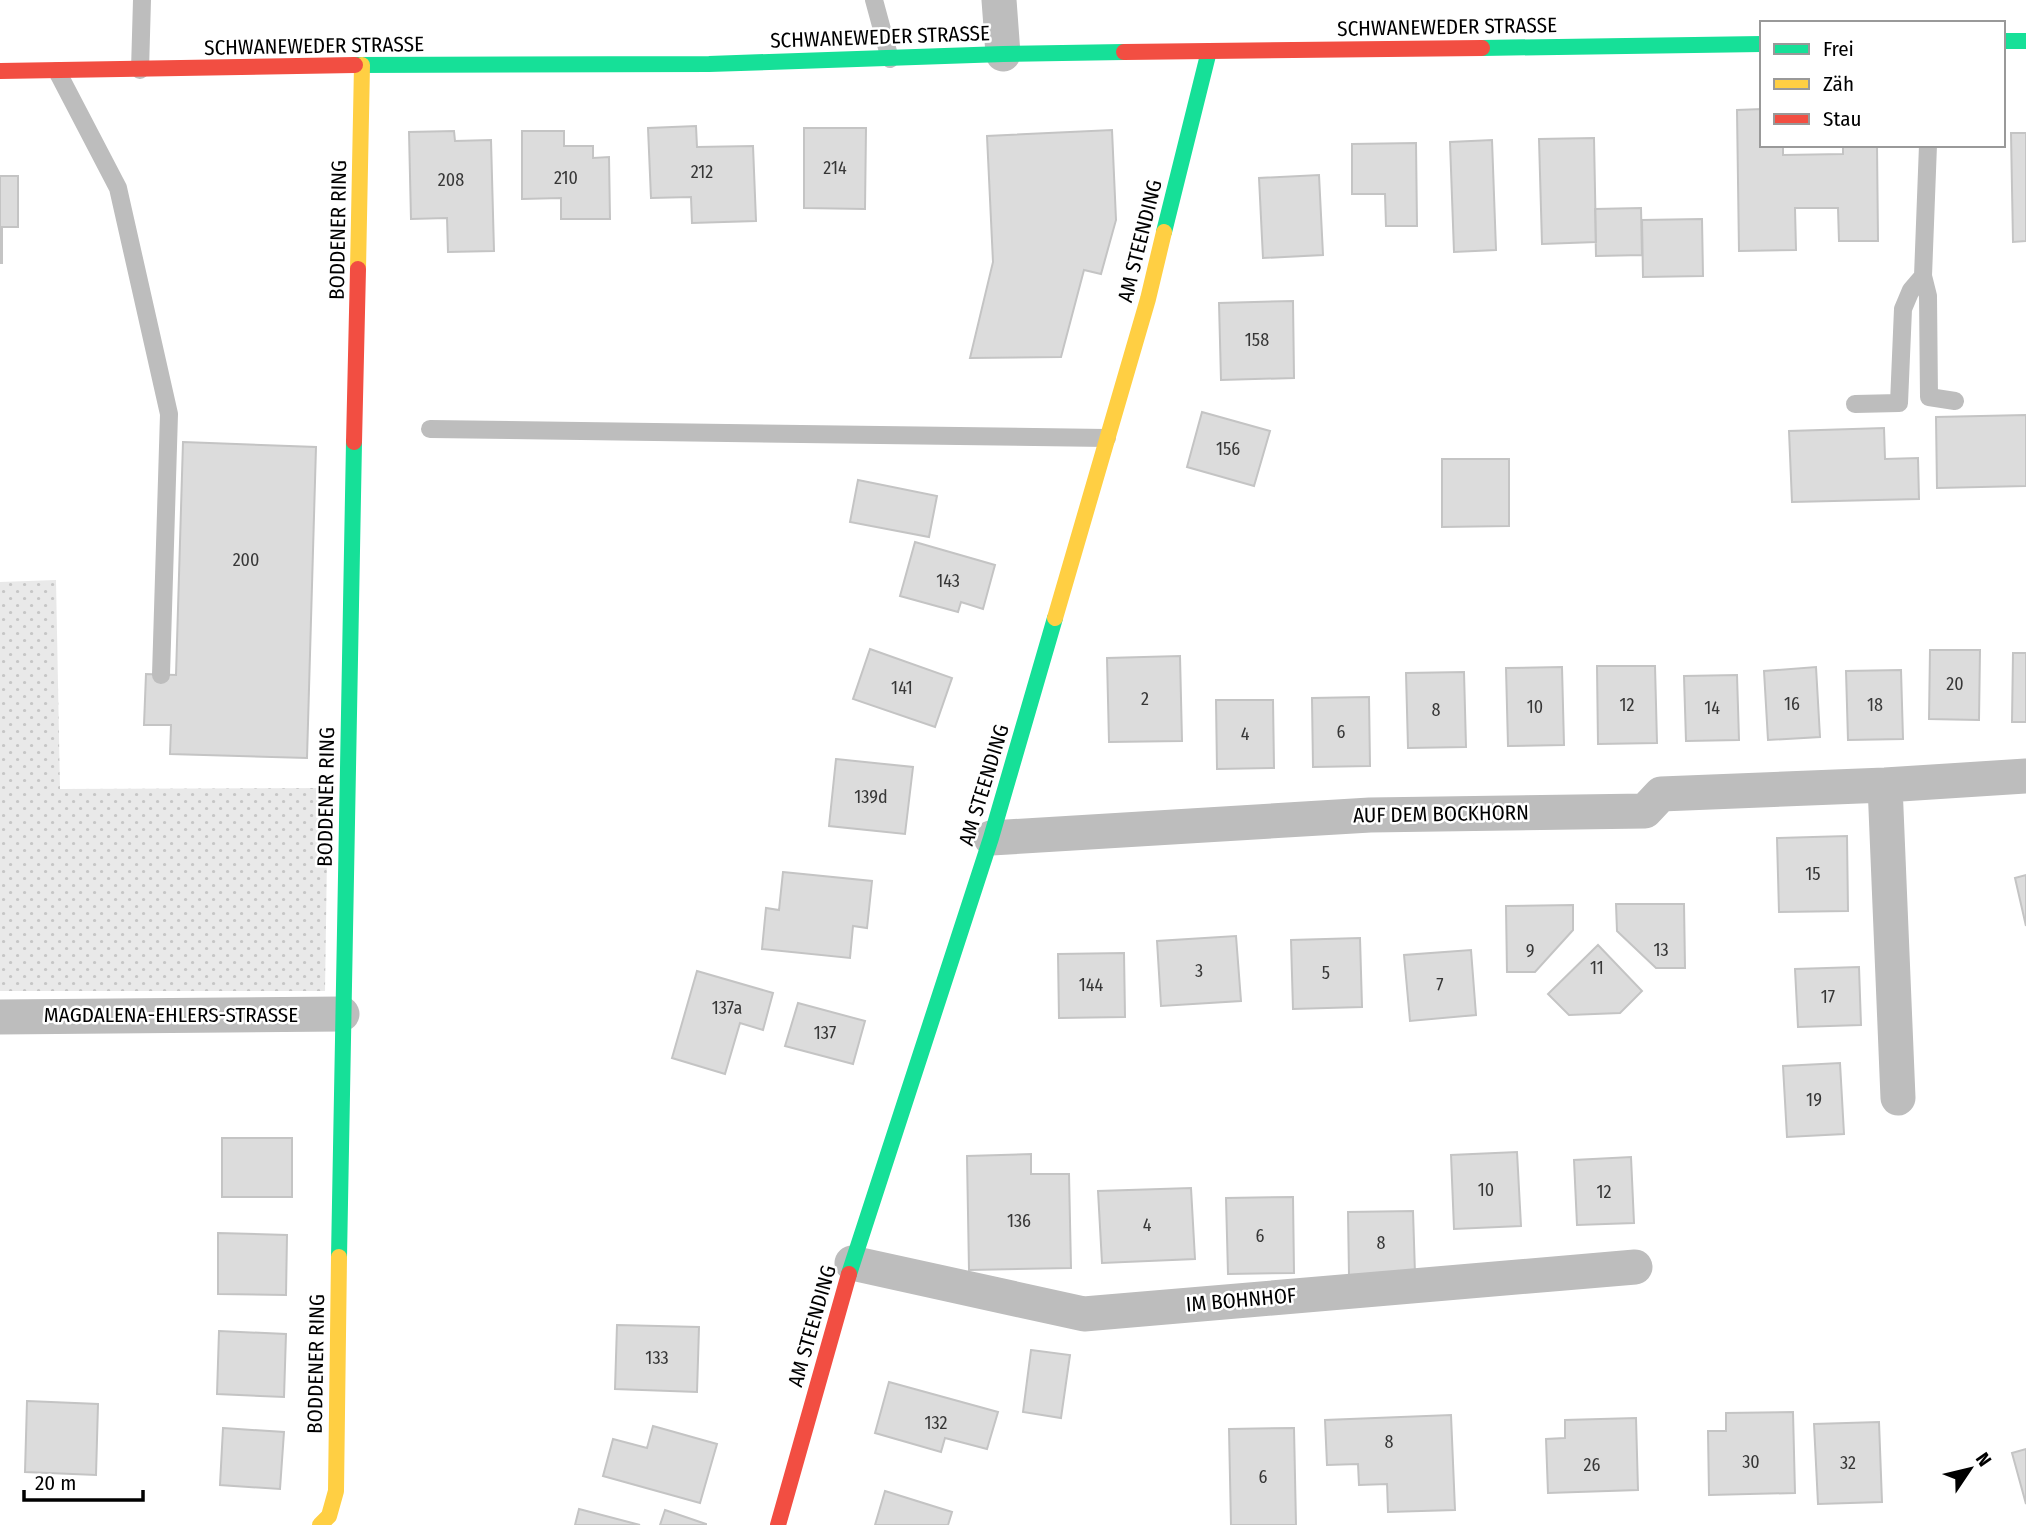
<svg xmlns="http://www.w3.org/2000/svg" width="2026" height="1525" viewBox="0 0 2026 1525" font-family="'Fira Sans Condensed',sans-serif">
<defs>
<pattern id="grass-dots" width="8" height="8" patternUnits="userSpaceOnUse" patternTransform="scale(1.75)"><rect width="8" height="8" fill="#e9e9e9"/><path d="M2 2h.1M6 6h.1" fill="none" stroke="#c6c6c6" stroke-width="1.8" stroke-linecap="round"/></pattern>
</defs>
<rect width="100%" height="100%" fill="#fff"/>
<path fill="url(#grass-dots)" d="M56 580 60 789 328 788 325 991H0V582Z"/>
<path fill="#dcdcdc" stroke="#c4c4c4" stroke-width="2" d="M1762 109V145H1783V155L1843 154V145H1877L1878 241H1839L1838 208H1795L1796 250 1739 251 1737 110Z
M696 126 697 147 753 146 756 221 692 223 691 197 651 198 648 128Z
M804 128H866L865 209 804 208Z
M1112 130 1116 220 1101 274 1084 270 1061 357 970 358 993 262 987 136Z
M454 131 455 141 491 140 494 251 448 252 447 218 411 219 409 132Z
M522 131H564V146H593V158L609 157 610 219H561V198L522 199Z
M2011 133H2026V241L2013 242Z
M1594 138 1596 242 1542 244 1539 139Z
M1492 140 1496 250 1454 252 1450 142Z
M1416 143 1417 226H1386L1385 194H1352V144Z
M1319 175 1323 255 1263 258 1259 178Z
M0 176H18V227H2V263H0Z
M1641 208 1642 255 1596 256 1595 209Z
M1702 219 1703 276 1643 277 1642 220Z
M1293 301 1294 378 1221 380 1219 303Z
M1202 412 1270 431 1254 486 1187 467Z
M2026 415V486L1937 488 1936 417Z
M1884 428 1885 459 1918 458 1919 499 1792 502 1789 431Z
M183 442 316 447 307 758 170 754 171 725H144L146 674 176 675Z
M1442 459H1509V526L1442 527Z
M858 480 937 496 929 537 850 522Z
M915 542 995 565 983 609 961 602 958 612 900 596Z
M870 649 952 678 935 727 853 699Z
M1930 650H1980L1979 720 1929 719Z
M2013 653H2026V722H2012Z
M1180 656 1182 741 1109 742 1107 658Z
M1597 666H1655L1657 743 1598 744Z
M1562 667 1564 745 1508 746 1506 668Z
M1816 667 1820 737 1768 740 1764 671Z
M1901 670 1903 739 1848 740 1846 671Z
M1464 672 1466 747 1408 748 1406 673Z
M1737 675 1739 740 1686 741 1684 676Z
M1369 697 1370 766 1313 767 1312 698Z
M1216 700H1273L1274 768 1217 769Z
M836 759 913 767 905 834 829 826Z
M1847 836 1848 911 1779 912 1777 838Z
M783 872 872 881 867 928 853 926 850 958 762 949 766 908 779 910Z
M2026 875V926L2015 878Z
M1616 904H1684L1685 968H1656L1617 931Z
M1573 905V930L1535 972H1507L1506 906Z
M1236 936 1241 1001 1161 1006 1157 941Z
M1360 938 1362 1007 1293 1009 1291 940Z
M1598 945 1642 991 1620 1013 1569 1015 1548 994Z
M1471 950 1476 1015 1410 1021 1404 955Z
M1124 953 1125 1017 1059 1018 1058 954Z
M1859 967 1861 1025 1798 1027 1795 969Z
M697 971 773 993 763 1030 740 1023 725 1074 672 1058Z
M798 1003 865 1021 853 1064 785 1046Z
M1840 1063 1844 1134 1787 1137 1783 1066Z
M222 1138H292V1197H222Z
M1517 1152 1521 1226 1454 1229 1451 1155Z
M1031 1154V1174H1069L1071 1268 969 1270 967 1156Z
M1631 1157 1634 1223 1577 1225 1574 1160Z
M1191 1188 1195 1259 1102 1263 1098 1191Z
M1293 1197 1294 1273 1228 1274 1226 1198Z
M1413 1211 1415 1274 1349 1275 1348 1212Z
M218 1233 287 1235 286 1295 218 1294Z
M617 1325 699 1327 697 1392 615 1389Z
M219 1331 286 1334 284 1397 217 1394Z
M1031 1350 1070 1355 1061 1418 1023 1412Z
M889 1382 998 1412 987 1449 945 1438 941 1452 875 1433Z
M27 1401 98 1404 96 1475 25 1472Z
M1793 1412 1795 1493 1709 1495 1708 1431H1726V1413Z
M1451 1415 1455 1510 1388 1512 1387 1484 1359 1485 1358 1464 1327 1465 1325 1420Z
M1636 1418 1638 1490 1548 1493 1546 1439 1565 1438V1420Z
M1879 1422 1882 1502 1818 1504 1814 1424Z
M653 1426 717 1444 700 1503 603 1476 613 1439 647 1448Z
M223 1428 284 1432 280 1489 220 1485Z
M1294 1428 1296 1525H1231L1229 1429Z
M2026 1449V1504L2012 1453Z
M885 1491 952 1512 948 1525H875Z
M579 1509 640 1525H575Z
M665 1510 706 1524V1525H660Z"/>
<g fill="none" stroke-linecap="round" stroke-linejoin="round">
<path stroke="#bdbdbd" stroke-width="18" d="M874 0 890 59
M140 70 142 0
M57 71 118 188 169 414 161 675
M1928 145 1923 276 1928 296 1929 397 1955 401
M1855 404 1899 403 1903 309 1911 290 1923 276
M430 429 1107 438"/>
<path stroke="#bdbdbd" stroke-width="35" d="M999 0 1003 54
M1885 785 1898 1098
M991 838 1370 815 1645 811 1661 794 1885 785 2026 776
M0 1017 342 1014
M852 1263 1084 1314 1635 1267"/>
<path stroke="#16e098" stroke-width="16" d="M2003 41H2026
M1482 48 1762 44
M355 65 709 64 1003 54 1124 52
M1164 232 1209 51
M339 1257 354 442
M849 1274 991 838 1055 618"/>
<path stroke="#ffcf43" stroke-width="16" d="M358 269 362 65
M1055 618 1148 299 1164 232
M320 1525 329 1516 336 1491 339 1257"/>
<path stroke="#f24e42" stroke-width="16" d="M1124 52 1482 48
M0 71 355 65
M354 442 358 269
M778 1525 849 1274"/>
</g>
<g text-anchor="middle" stroke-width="5" stroke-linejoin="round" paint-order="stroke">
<g font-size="18" fill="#373737">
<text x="835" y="174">214</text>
<text x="702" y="178">212</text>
<text x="566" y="184">210</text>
<text x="451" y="186">208</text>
<text x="1257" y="346">158</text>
<text x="1228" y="455">156</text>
<text x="246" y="566">200</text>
<text x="948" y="587">143</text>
<text x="1955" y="690">20</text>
<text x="902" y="694">141</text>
<text x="1145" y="705">2</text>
<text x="1792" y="710">16</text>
<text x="1627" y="711">12</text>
<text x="1875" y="711">18</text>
<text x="1535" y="713">10</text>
<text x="1712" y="714">14</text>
<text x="1436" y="716">8</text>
<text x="1341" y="738">6</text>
<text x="1245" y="740">4</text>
<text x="871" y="803">139d</text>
<text x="1813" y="880">15</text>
<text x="1661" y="956">13</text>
<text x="1530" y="957">9</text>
<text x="1597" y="974">11</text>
<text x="1199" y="977">3</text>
<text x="1326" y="979">5</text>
<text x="1091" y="991">144</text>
<text x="1440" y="991">7</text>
<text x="1828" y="1003">17</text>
<text x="727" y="1014">137a</text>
<text x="825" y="1039">137</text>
<text x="1814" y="1106">19</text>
<text x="1486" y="1196">10</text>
<text x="1604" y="1198">12</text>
<text x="1019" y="1227">136</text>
<text x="1147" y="1231">4</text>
<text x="1260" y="1242">6</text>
<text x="1381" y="1249">8</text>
<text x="657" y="1364">133</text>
<text x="936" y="1429">132</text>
<text x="1389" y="1448">8</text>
<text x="1751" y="1468">30</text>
<text x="1848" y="1469">32</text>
<text x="1592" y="1471">26</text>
<text x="1263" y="1483">6</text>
</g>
<g font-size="21" fill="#000" stroke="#fff">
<text transform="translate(1447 27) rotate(-1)" y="7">SCHWANEWEDER STRASSE</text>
<text transform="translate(880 37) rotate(-2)" y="7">SCHWANEWEDER STRASSE</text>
<text transform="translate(314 46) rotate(-1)" y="7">SCHWANEWEDER STRASSE</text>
<text transform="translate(338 230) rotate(-89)" y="7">BODDENER RING</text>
<text transform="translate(1140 241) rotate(-76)" y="7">AM STEENDING</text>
<text transform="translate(984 785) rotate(-73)" y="7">AM STEENDING</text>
<text transform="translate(326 797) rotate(-89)" y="7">BODDENER RING</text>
<text transform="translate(1441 814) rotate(-1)" y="7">AUF DEM BOCKHORN</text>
<text x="171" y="1022">MAGDALENA-EHLERS-STRASSE</text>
<text transform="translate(1241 1300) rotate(-5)" y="7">IM BOHNHOF</text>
<text transform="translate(812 1326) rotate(-74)" y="7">AM STEENDING</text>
<text transform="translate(316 1364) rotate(-89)" y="7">BODDENER RING</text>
</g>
</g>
<rect x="1760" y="21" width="245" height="126" fill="#ffffff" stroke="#999999" stroke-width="2"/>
<rect x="1774" y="44" width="35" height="10" fill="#16e098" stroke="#999999" stroke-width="2"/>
<text x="1823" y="56" font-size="21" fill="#000000">Frei</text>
<rect x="1774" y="79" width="35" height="10" fill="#ffcf43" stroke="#999999" stroke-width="2"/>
<text x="1823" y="91" font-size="21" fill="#000000">Zäh</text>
<rect x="1774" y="114" width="35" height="10" fill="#f24e42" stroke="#999999" stroke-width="2"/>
<text x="1823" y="126" font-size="21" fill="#000000">Stau</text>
<g transform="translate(1970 1469) rotate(55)" stroke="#ffffff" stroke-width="5" paint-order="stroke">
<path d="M0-5L12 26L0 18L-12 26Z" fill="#000000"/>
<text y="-10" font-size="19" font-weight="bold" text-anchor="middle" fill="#000000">N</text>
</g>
<path d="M24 1490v10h119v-10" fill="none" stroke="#000000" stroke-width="3.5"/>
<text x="35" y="1490" font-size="21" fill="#000000" stroke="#ffffff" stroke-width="5" paint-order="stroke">20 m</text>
</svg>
